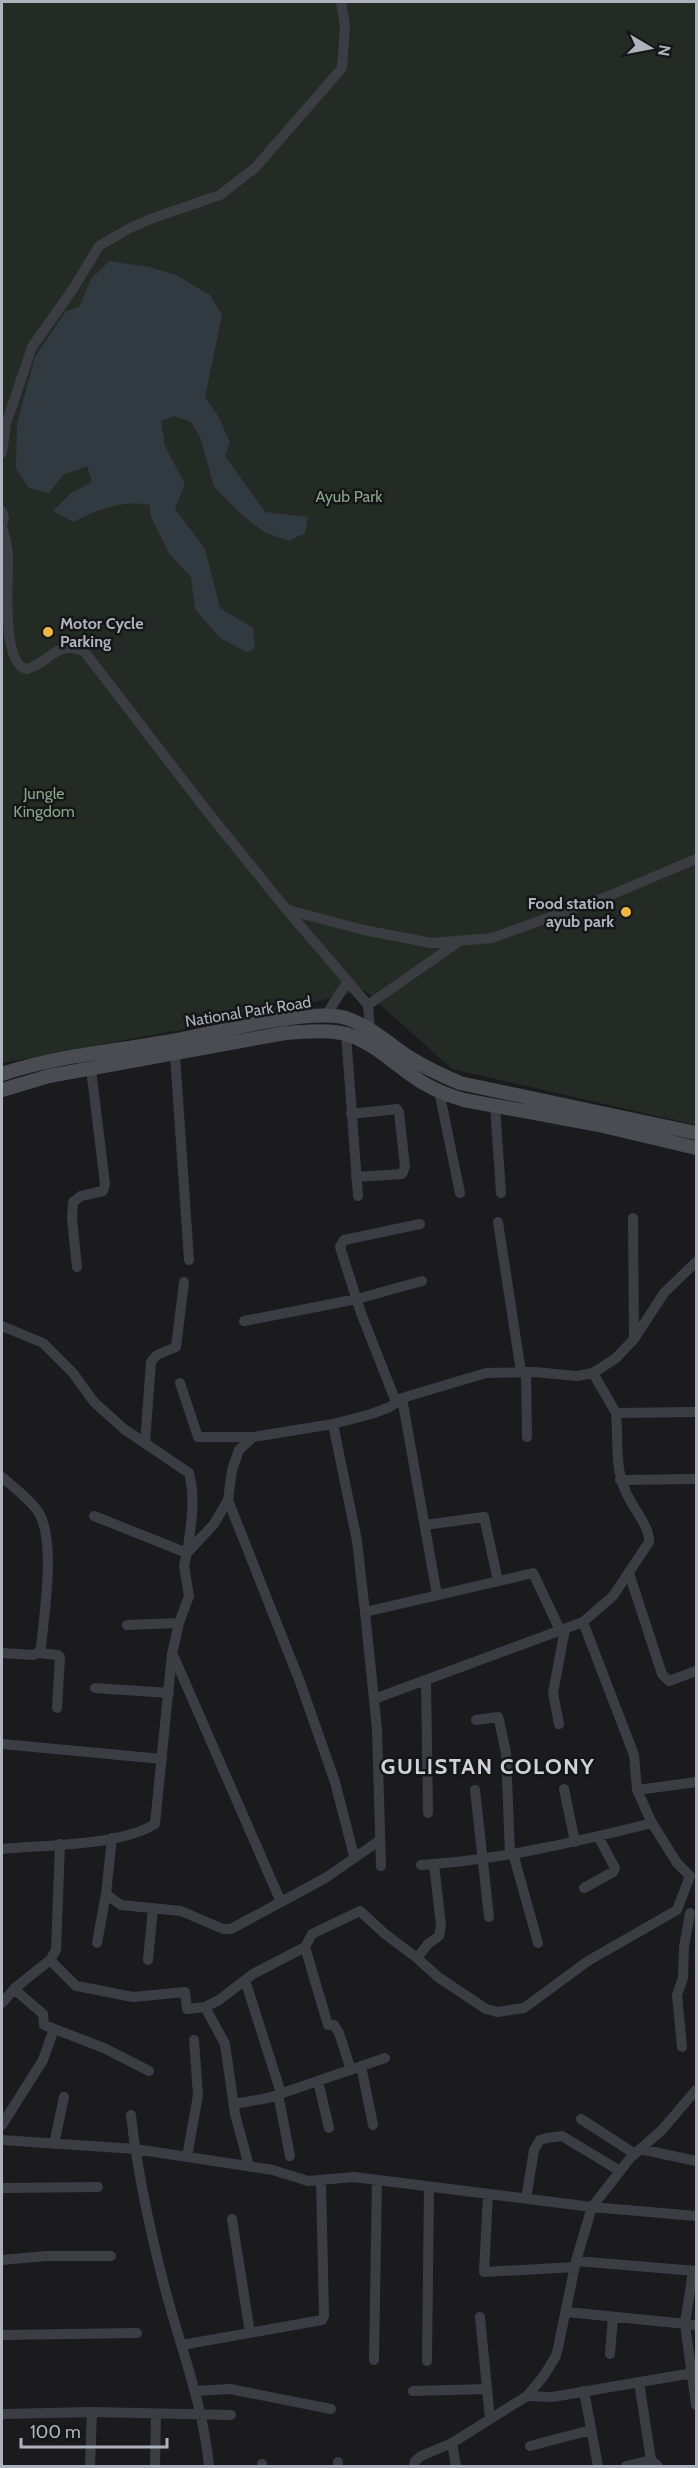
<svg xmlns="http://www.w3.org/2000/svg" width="698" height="2468" viewBox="0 0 698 2468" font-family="Cabin,sans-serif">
<rect width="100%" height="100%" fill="#1b1b1d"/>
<path fill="#232b24" d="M2 2H696V1125L452 1069 364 990 260 1015 2 1063Z"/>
<path fill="#313a41" d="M109 261 149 267 176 275 210 295 222 315 205 397 218 416 230 442 225 456 265 512 308 517 305 533 289 541 264 532 242 515 214 487 201 439 191 422 174 416 161 421 165 446 185 484 175 509 205 549 220 608 253 628 255 648 247 652 220 638 195 609 191 577 170 555 150 515V505C120 500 100 509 73 522L53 511 71 493 92 482 87 466 63 475 49 493 29 488 16 469 17 424 35 357 66 311 79 307 91 279Z"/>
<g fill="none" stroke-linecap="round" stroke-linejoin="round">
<path stroke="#3c3d42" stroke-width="10" d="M2 453 6 424 32 347 73 289 99 246 130 228 153 218 220 195 255 168 342 68 345 26 341 2
M2 511 4 518 2 524
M2 526C5 535 7 544 8 553 9 576 0 665 27 669 52 662 54 640 84 651L206 810 287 910 368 1005 370 1029 367 1035
M288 910 364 930 431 943 492 938 606 897 696 859
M368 1005 457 943
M326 1015 348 981
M346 1034 358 1196
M175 1055 189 1260
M439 1091 460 1193
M495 1106 501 1193
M351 1114 397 1109 399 1112 405 1167 402 1174 356 1177
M633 1218 634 1337
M498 1222 521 1372
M77 1267 72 1219 73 1202 81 1196 103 1191 105 1184 91 1069
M244 1321 357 1299 422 1281
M2 1326 43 1343 73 1373 94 1402 124 1429 189 1473C196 1500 191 1526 187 1553L94 1516
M526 1372 527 1437
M593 1373 616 1413 696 1412
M180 1383 198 1437H253
M402 1398 437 1595
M396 1402 361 1313 340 1247 344 1240 420 1224
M333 1424 357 1541 365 1612 377 1729 381 1866
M145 1443 151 1362 157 1355 176 1347 184 1282
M2 1477C12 1486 32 1501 39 1513 56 1543 44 1613 41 1648L38 1653 33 1655 2 1653
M620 1480 696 1479
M228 1500 300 1682 335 1782 354 1856
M425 1525 484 1517 498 1581
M629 1573 662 1674 669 1681 696 1671
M365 1612 533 1573 560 1630
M127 1625 179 1623
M38 1653 58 1655 60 1657 57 1708
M426 1680 428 1813
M95 1688 169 1693
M374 1699 583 1622
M476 1720 498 1717 499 1720 506 1753 510 1854
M559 1724 553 1693 565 1629
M2 1744 162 1759
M564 1789 575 1842
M475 1790 489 1917
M637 1790 696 1782
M112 1838 106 1894 121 1905 181 1911 223 1929H231L281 1902 174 1657
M2 1849C45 1845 119 1846 155 1824L172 1654 179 1623 189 1596 184 1566 187 1553 214 1524 228 1500 232 1470 239 1450 253 1437 333 1424 371 1414 390 1407 402 1398 486 1373 534 1372 577 1376 593 1373 616 1358 634 1339 664 1293 696 1262
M513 1853 538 1943
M421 1865C499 1860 576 1842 652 1823
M584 1888 613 1872 615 1868 598 1836
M281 1902 327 1877 380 1840
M97 1943 106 1894
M305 1947 328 2025H334L339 2033 351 2070
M417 1958 428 1944 439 1936 441 1925 434 1864
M50 1960 76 1986 82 1987 133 1997 185 1992 187 2009 205 2007 219 2000 253 1974 305 1947 312 1934 360 1911 385 1934 417 1958 438 1977 486 2009 497 2012 524 2008 588 1961 677 1910 690 1876 677 1863 652 1823 637 1790 634 1755 583 1622 613 1596 649 1542C650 1528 636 1512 630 1500 613 1470 619 1445 616 1413
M148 1960 153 1908
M245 1980 281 2093
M14 1989 43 2014 44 2025 104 2048 149 2071
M2 2003 15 1988 50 1960 56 1950 60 1844
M205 2007 225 2044 235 2114 249 2166
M682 2047 677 1995 683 1978 684 1947 690 1913
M361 2066 373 2125
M318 2081 329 2128
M278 2094 290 2156
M234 2104 268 2098 385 2058
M131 2115C137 2172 150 2230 164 2285 180 2346 203 2404 209 2466
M581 2119 635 2154
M2 2125 43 2060 54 2029
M2 2140 135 2149 273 2170 308 2181 354 2177 592 2207 696 2216
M54 2144 64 2097
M640 2149 696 2161
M187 2157 198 2095 194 2040
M2 2188 98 2187
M488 2194 484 2272 575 2267
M526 2199 534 2150 540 2140 547 2138 562 2136 620 2171
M232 2219 250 2333
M2 2260 46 2256H111
M576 2261 696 2271
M693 2271 685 2324 696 2405
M567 2312 696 2325
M480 2317 490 2419
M2 2335 137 2333
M182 2345 322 2320 324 2316 321 2180
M610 2354 613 2317
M374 2360 377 2180
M427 2361 429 2187
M639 2382 651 2460 658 2466
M195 2391 230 2389 331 2409
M413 2391 487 2389
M584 2391 598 2466
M527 2396 552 2397 693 2373
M2 2414 92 2412 231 2415
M452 2443 456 2466
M530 2446 591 2430
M262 2464V2466
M90 2466 92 2412
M155 2466 156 2414
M338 2466V2462
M414 2466 415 2461 421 2456 452 2443 527 2396 543 2377 556 2356 559 2343 576 2261 592 2207 631 2157 662 2130 696 2090
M626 2466 651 2460"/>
<path stroke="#4a4c52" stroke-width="14" d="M2 1074C59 1055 112 1052 171 1041 211 1034 310 1007 346 1018 369 1026 387 1042 407 1056 424 1067 441 1075 460 1083L696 1133
M2 1090 49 1076 285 1033C304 1032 327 1029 346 1034 376 1043 399 1069 425 1084 437 1091 450 1096 464 1100L599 1125 696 1148"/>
</g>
<g fill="#edb742" stroke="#161618" stroke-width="2">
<circle cx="48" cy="632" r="6"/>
<circle cx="626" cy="912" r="6"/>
</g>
<g text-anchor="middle" stroke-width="5" stroke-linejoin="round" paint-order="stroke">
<g font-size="16" fill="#86a688" stroke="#161618">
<text x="349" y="502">Ayub Park</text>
<text x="44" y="799">Jungle<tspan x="44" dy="18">Kingdom</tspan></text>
</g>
<g font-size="16" font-weight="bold" fill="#aeb2bc" stroke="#161618" text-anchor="start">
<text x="60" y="629">Motor Cycle<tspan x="60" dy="18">Parking</tspan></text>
<text x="614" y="909" text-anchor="end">Food station<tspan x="614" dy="18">ayub park</tspan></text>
</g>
<g font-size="16" fill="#aeb2bc" stroke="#161618">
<text transform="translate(248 1011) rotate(-9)" y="6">National Park Road</text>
</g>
<g font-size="22" font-weight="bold" letter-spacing="1.5" fill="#cfd1d8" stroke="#161618">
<text x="488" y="1774">GULISTAN COLONY</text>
</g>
</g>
<rect width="698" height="2468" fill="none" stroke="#aeb2bc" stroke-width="6"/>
<g transform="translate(650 48) rotate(100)" stroke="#161618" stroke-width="4.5" paint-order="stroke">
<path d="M0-4.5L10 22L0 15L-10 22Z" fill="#aeb2bc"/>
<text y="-9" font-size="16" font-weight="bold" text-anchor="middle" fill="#aeb2bc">N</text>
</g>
<path d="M21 2438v9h146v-9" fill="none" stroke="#aeb2bc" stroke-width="3"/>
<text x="30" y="2438" font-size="18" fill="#aeb2bc" stroke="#161618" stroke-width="4.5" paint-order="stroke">100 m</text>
</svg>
